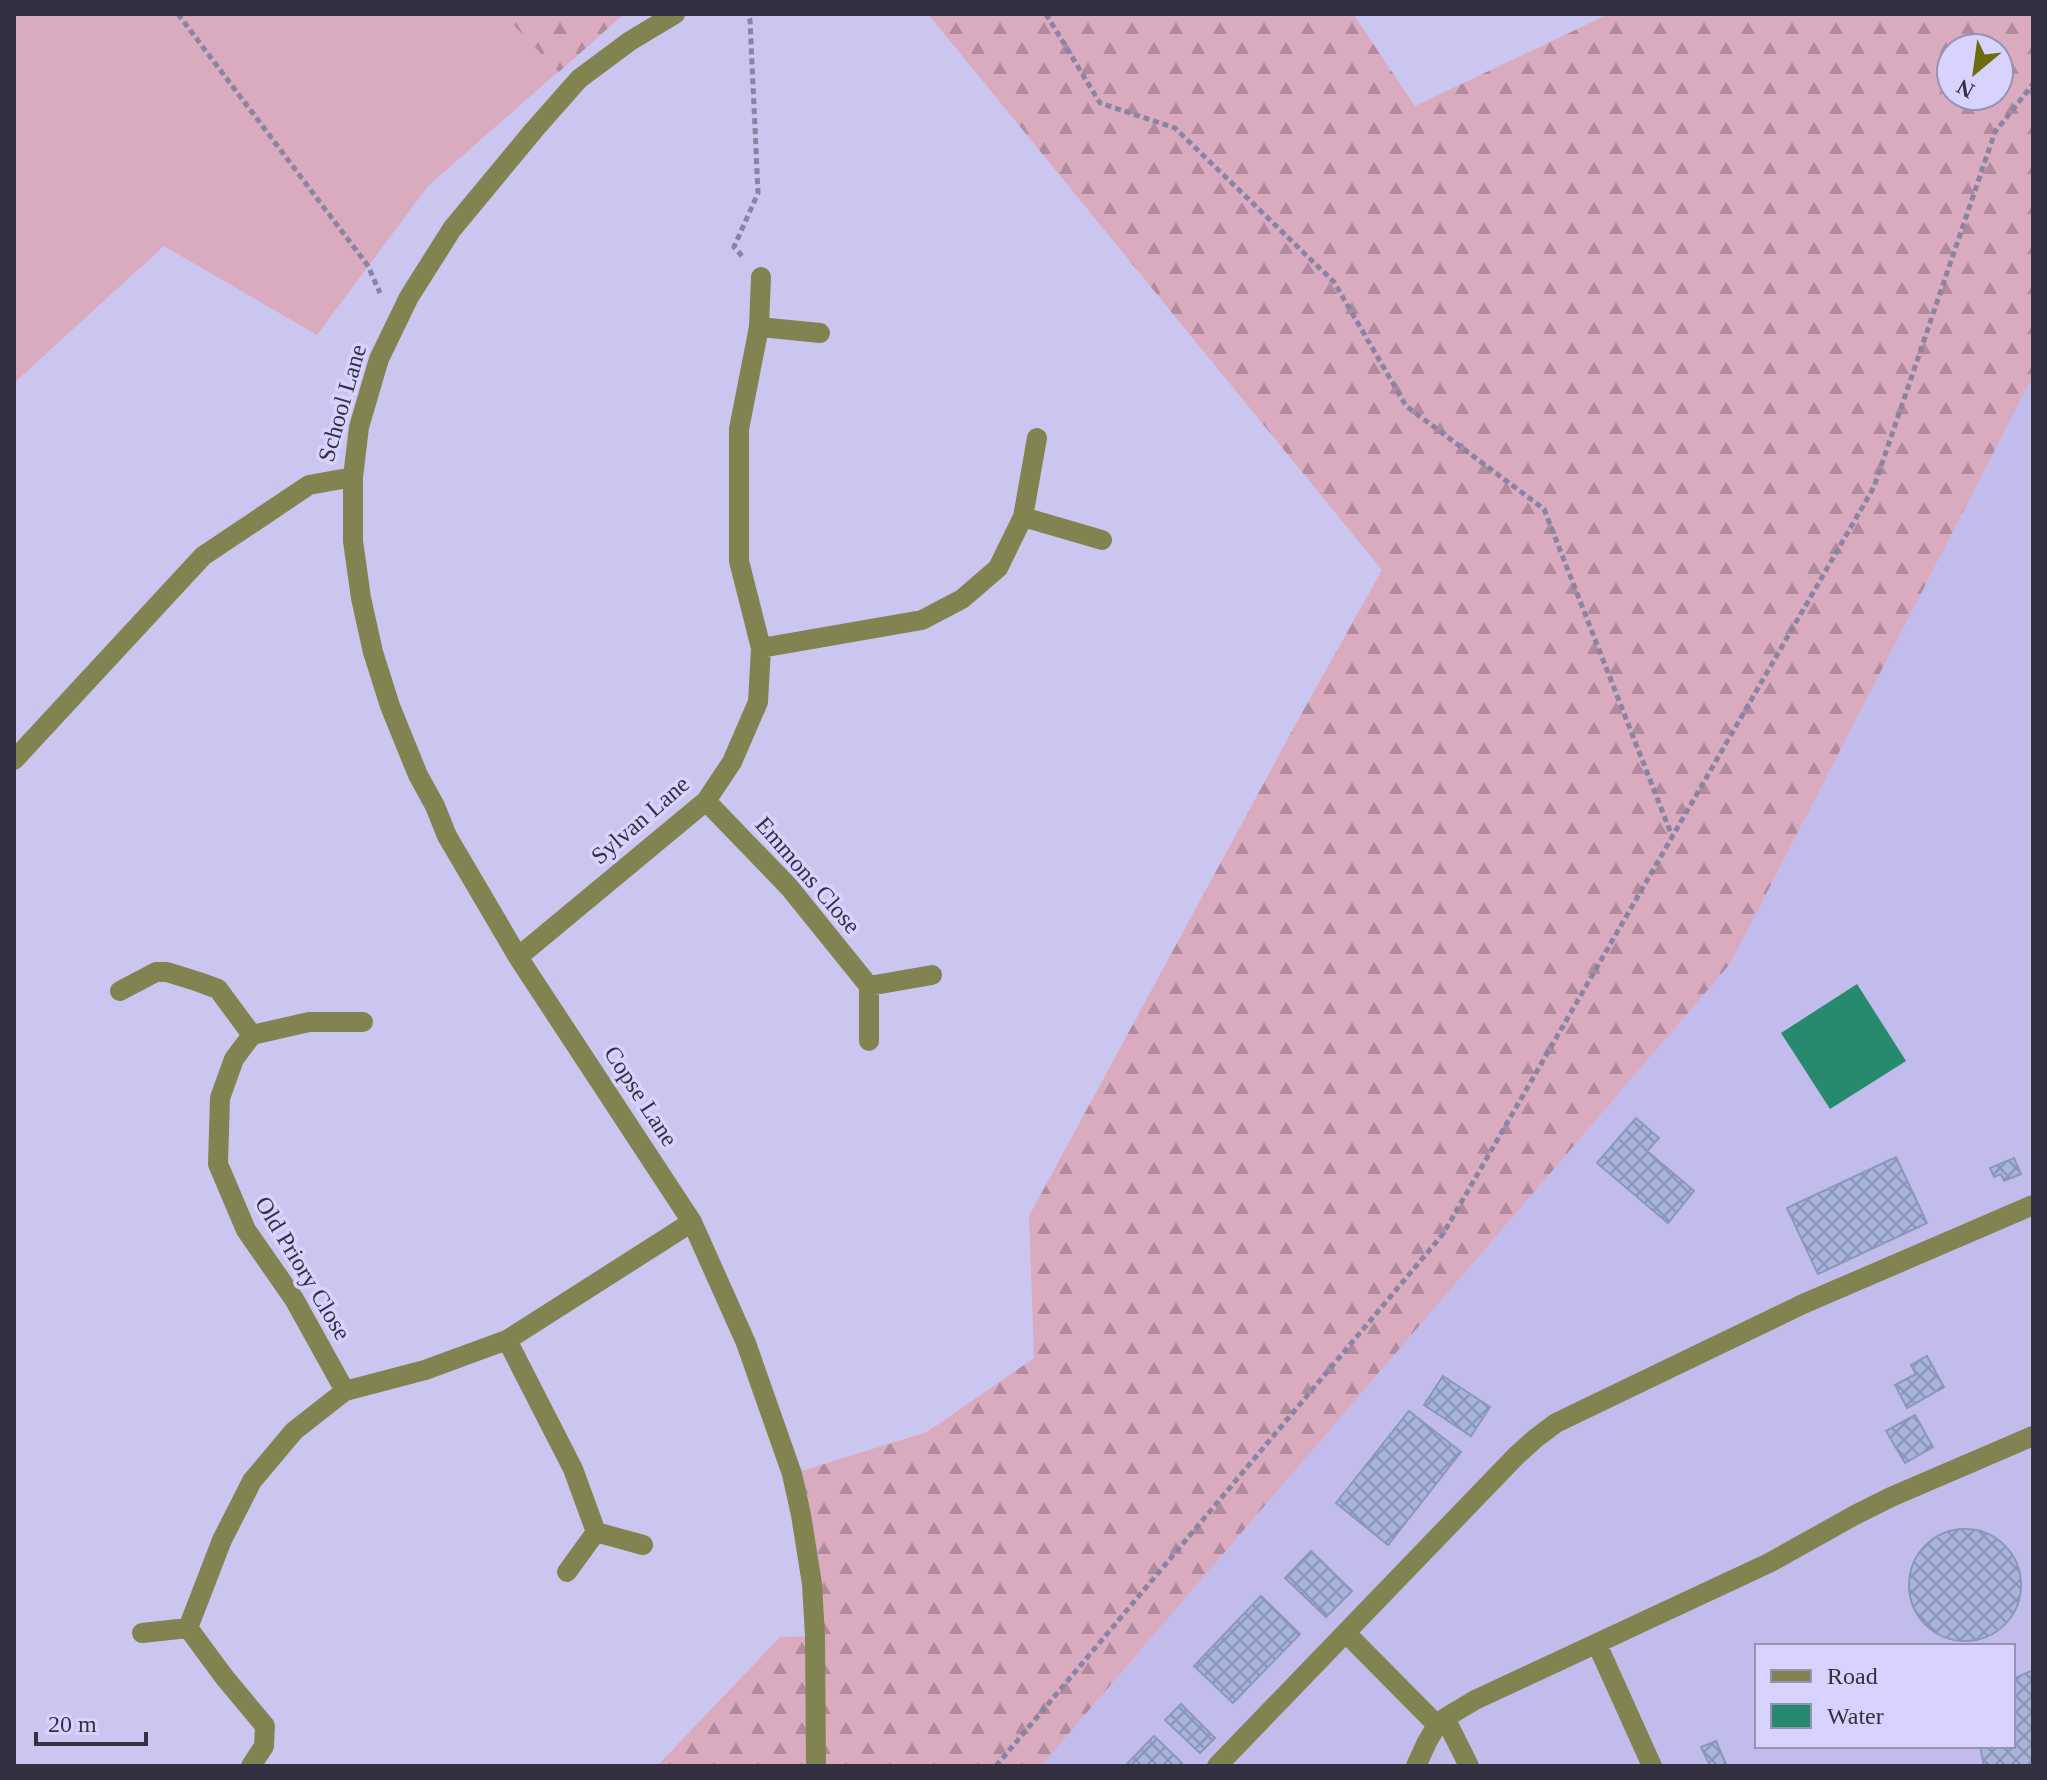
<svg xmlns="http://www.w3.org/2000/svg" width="2047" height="1780" viewBox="0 0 2047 1780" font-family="Georgia,serif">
<defs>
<pattern id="forest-firs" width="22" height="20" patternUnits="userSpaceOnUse" patternTransform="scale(2)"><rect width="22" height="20" fill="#daaabf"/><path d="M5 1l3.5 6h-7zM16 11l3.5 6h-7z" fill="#b18b9d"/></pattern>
<pattern id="building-cross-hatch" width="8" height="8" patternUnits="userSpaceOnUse" patternTransform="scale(2)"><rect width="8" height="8" fill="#a7b4dc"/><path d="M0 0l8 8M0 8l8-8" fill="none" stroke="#8993b4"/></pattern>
</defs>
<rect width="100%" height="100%" fill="#cbc6f0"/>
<path fill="#c2bced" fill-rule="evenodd" d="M2033 376V1766H1041L1730 964ZM1757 1646H2013V1746H1757Z"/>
<path fill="#daaabf" d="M14 14H624L428 186 317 335 164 246 14 383Z"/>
<path fill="url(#forest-firs)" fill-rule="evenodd" d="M503 14H624L559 72Z
M928 14H1353L1415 106 1609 14H2033V376L1730 964 1041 1766H657L780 1637 815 1636 792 1474 927 1432 1034 1358 1029 1216 1298 720 1382 570ZM1951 48H1999V96H1951Z"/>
<path fill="#278a6f" d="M1857 984 1906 1061 1830 1109 1781 1033Z"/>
<path fill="url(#building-cross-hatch)" stroke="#8a97bd" stroke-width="2" d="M1636 1118 1659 1138 1647 1151 1694 1191 1668 1223 1597 1163Z
M1896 1157 1927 1223 1818 1274 1787 1208Z
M2014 1158 2021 1174 2004 1181 2001 1174 1994 1177 1990 1168Z
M1927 1356 1944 1387 1907 1408 1895 1385 1916 1374 1911 1365Z
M1443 1376 1490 1407 1471 1436 1424 1405Z
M1409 1411 1461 1452 1388 1545 1336 1503Z
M1915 1415 1933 1447 1905 1463 1886 1431Z
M1909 1585a56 56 0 1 1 112 0a56 56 0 1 1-112 0Z
M1311 1551 1352 1591 1326 1617 1285 1578Z
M1261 1596 1300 1634 1233 1703 1194 1666Z
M2033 1670V1766H1984L1980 1746H2013V1679Z
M1181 1704 1215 1738 1200 1753 1165 1720Z
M1154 1736 1182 1763 1178 1766H1125Z
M1716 1741 1726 1764 1723 1766H1710L1701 1747Z"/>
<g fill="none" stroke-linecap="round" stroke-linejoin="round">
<path stroke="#8884a3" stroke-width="5" stroke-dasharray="6 4" stroke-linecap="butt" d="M178 14 368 266 380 293
M1046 14 1100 103 1175 128 1334 282 1406 406 1544 509 1672 836
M742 256 734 247 758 193 750 20 748 14
M996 1766 1443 1234 1874 487 1995 132 2033 84"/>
<path stroke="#818450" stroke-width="20" d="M675 14 630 41 579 79 534 130 452 229 409 297 379 359 359 427 353 477V541L361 598 373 652 390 706 418 775 435 806 447 836 518 957 692 1222 746 1343 792 1474 801 1515 812 1584 815 1636 816 1766
M759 327 761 277
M1023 517 1037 438
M761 648 922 620 962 599 998 568 1023 517 1102 540
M14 760 203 556 309 485 353 477
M706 801 789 887 869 986 932 975
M518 957 706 801 732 762 758 702 761 648 739 561V429L759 327 820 333
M869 986V1041
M120 991 156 972H167L199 982 218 989 252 1035
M507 1340 573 1469 596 1532 567 1572
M345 1391 294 1299 246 1230 218 1164 220 1098 234 1059 252 1035 309 1022H363
M596 1532 643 1545
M142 1633 188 1628
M1346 1633 1437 1725 1445 1718
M1597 1644 1652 1766
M251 1766 264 1746 265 1726 225 1678 188 1628 222 1540 252 1481 294 1431 345 1391 425 1370 507 1340 692 1222
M1217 1766 1517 1455 1536 1438 1556 1423 1803 1304 2033 1205
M1416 1766 1427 1742 1437 1725
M1469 1766 1445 1718 1475 1700 1769 1563 1855 1515 1891 1497 2033 1436"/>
</g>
<g text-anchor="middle" stroke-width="7" stroke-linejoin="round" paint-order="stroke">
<g font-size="24" fill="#333141" stroke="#d8d3fe">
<text transform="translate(342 403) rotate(-74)" y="8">School Lane</text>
<text transform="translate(640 820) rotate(-41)" y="8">Sylvan Lane</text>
<text transform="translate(808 875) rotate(49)" y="8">Emmons Close</text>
<text transform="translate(641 1096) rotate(57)" y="8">Copse Lane</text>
<text transform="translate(303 1268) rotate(59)" y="8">Old Priory Close</text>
</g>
</g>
<rect width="2047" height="1780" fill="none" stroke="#333141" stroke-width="32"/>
<rect x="1755" y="1644" width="260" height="104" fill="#d8d3fe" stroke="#9692b2" stroke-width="2"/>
<rect x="1771" y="1670" width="40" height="12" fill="#818450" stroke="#9692b2" stroke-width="2"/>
<text x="1827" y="1684" font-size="24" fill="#333141">Road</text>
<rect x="1771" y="1704" width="40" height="24" fill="#278a6f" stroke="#9692b2" stroke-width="2"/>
<text x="1827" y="1724" font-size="24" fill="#333141">Water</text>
<g transform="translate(1975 72) rotate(209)"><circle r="38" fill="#d8d3fe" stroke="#9692b2" stroke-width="2"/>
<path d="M0-6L14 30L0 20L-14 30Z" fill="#6b6c0d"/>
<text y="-12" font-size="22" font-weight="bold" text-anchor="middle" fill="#333141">N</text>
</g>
<path d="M36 1732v12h110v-12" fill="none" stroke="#333141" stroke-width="4"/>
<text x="48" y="1732" font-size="24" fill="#333141" stroke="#d8d3fe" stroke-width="6" paint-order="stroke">20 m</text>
</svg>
